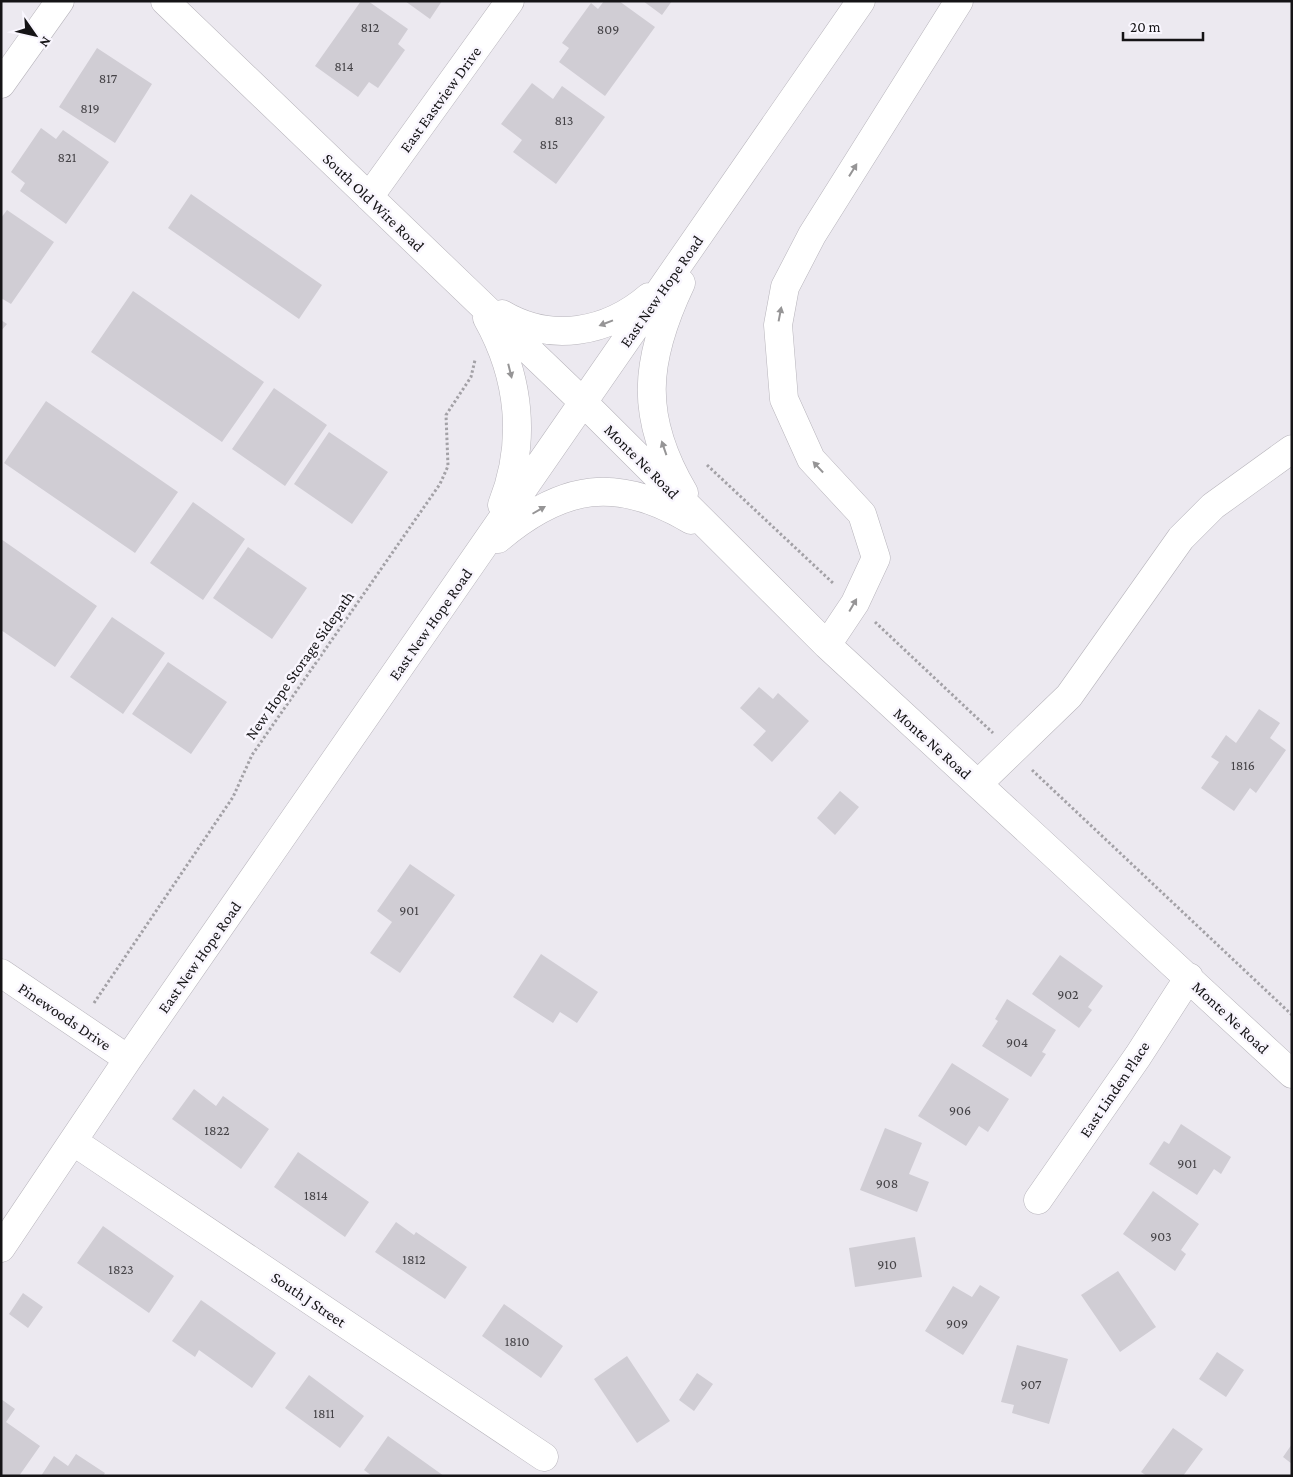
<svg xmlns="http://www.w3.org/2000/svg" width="1293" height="1477" viewBox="0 0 1293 1477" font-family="'Crimson Pro',serif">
<rect width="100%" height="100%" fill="#ece9f0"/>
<path fill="#d0cdd4" d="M361 1H368L408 29 398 44 405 50 378 88 369 82 358 97 315 66Z
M405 1H442L430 19Z
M604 1H619L655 27 605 96 559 62 569 48 562 43 591 3 598 9Z
M643 1H672L662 15Z
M97 48 152 84 115 143 59 107Z
M532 83 553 99 562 86 605 117 556 184 513 152 522 140 501 124Z
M41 128 56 139 63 130 109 162 66 224 20 191 25 183 11 172Z
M191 194 322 285 299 319 168 228Z
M7 210 54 242 11 304 1 298V218Z
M133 291 264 382 222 442 91 352Z
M1 320 7 324 1 331Z
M274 388 327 425 285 486 232 449Z
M46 401 178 492 135 553 4 463Z
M329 432 388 472 352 524 294 484Z
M193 502 245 539 203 600 150 563Z
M1 539 97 606 55 667 1 630Z
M248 547 307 588 272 639 213 598Z
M112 617 165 653 123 714 70 677Z
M168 662 227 702 191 754 132 714Z
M759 687 773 699 778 693 809 721 772 762 753 745 766 731 740 708Z
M1259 709 1280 723 1270 738 1286 750 1256 793 1250 788 1234 811 1201 788 1219 762 1211 757 1226 735 1236 743Z
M840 791 859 807 835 835 817 818Z
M410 864 455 895 400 973 370 953 392 922 377 911Z
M541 954 598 992 577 1023 560 1012 553 1023 513 997Z
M1060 955 1103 986 1088 1007 1092 1010 1079 1028 1032 994Z
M1007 999 1056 1030 1042 1052 1046 1054 1031 1077 982 1046 998 1021 995 1019Z
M952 1063 1009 1099 988 1132 979 1126 966 1146 918 1116Z
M194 1089 216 1106 223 1096 269 1129 241 1169 172 1119Z
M1181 1124 1231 1157 1221 1174 1214 1169 1197 1195 1149 1164 1164 1141 1169 1144Z
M885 1128 922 1143 909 1174 929 1182 917 1212 860 1190Z
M298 1152 369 1202 345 1237 274 1187Z
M1153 1191 1199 1224 1181 1250 1186 1254 1175 1271 1123 1234Z
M396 1222 414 1235 416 1232 467 1267 445 1299 375 1252Z
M103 1226 174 1276 149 1313 77 1263Z
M915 1237 922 1277 855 1287 849 1248Z
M1118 1271 1156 1327 1120 1352 1081 1295Z
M980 1285 1000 1297 963 1355 925 1331 953 1286 972 1297Z
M23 1293 43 1307 28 1328 9 1314Z
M201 1300 276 1353 252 1388 199 1350 195 1357 172 1341Z
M504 1304 563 1346 541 1378 482 1336Z
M1017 1345 1068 1359 1049 1424 1012 1413 1014 1405 1001 1402Z
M1217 1352 1244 1370 1226 1397 1199 1379Z
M627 1356 670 1421 637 1443 594 1379Z
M697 1373 713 1384 694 1411 679 1400Z
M309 1375 364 1416 340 1448 285 1408Z
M1 1399 15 1409 6 1422 40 1446 19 1476H1Z
M1173 1428 1203 1449 1183 1476H1147L1141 1472Z
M388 1436 444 1476H372L364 1470Z
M1292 1444V1464L1283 1457Z
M76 1454 105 1473 103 1476H41L54 1456 68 1466Z"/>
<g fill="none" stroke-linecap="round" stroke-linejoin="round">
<g stroke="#b7b4bb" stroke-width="29">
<path id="minor" d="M165 1 583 402 827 645 1292 1074
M1 84 60 1
M369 197 510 1
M681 283C644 361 639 417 684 493
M502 314C551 343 607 333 649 297
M487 318C520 377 527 442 502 505
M498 539C563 484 617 476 691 520
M827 645 855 603 876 558 862 514 811 459 784 399 778 325 785 287 812 235 959 1
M978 784 1069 696 1181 538 1213 506 1292 449
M1 973 128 1059
M74 1142 544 1457
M1038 1200 1138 1056 1189 977
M1 1248 128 1059 861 1"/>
</g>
<path stroke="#a3a1a6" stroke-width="3" stroke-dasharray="2.5 2.5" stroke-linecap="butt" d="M707 465 834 584
M875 622 993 733
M1032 770 1292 1015
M94 1003 233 797 252 755 440 484 448 466 446 415 471 377 475 360"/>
<use href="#minor" stroke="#fff" stroke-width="28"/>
</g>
<defs><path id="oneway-solid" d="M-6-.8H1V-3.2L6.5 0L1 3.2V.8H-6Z" transform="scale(1.25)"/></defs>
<g fill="#969596">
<use href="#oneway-solid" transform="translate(853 170) rotate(-58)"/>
<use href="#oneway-solid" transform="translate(780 314) rotate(-79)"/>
<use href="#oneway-solid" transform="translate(606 323) rotate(159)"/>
<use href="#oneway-solid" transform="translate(510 371) rotate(76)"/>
<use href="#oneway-solid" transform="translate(664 448) rotate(-109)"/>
<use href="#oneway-solid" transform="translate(818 467) rotate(-133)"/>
<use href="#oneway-solid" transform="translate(539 510) rotate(-30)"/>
<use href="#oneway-solid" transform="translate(853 605) rotate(-60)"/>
</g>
<g text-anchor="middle" stroke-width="5" stroke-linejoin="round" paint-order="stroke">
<g font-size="14" fill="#444246">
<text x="370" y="32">812</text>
<text x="608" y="34">809</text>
<text x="344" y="71">814</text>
<text x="108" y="83">817</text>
<text x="90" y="113">819</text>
<text x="564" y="125">813</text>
<text x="549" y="149">815</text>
<text x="67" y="162">821</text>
<text x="1243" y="770">1816</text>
<text x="409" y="915">901</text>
<text x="1068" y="999">902</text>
<text x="1017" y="1047">904</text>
<text x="960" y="1115">906</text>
<text x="217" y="1135">1822</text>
<text x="1187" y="1168">901</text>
<text x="887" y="1188">908</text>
<text x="316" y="1200">1814</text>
<text x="1161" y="1241">903</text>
<text x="414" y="1264">1812</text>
<text x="887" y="1269">910</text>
<text x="121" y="1274">1823</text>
<text x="957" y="1328">909</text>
<text x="517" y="1346">1810</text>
<text x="1031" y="1389">907</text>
<text x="324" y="1418">1811</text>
</g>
<g font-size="16" fill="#151416" stroke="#f9f6fe">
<text transform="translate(440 99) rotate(-54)" y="6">East Eastview Drive</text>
<text transform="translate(374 202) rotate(44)" y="6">South Old Wire Road</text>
<text transform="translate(661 291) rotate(-55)" y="6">East New Hope Road</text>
<text transform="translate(642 461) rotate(45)" y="6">Monte Ne Road</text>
<text transform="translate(430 624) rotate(-55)" y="6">East New Hope Road</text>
<text transform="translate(299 665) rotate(-55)" y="6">New Hope Storage Sidepath</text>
<text transform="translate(933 743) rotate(42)" y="6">Monte Ne Road</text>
<text transform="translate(199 957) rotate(-55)" y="6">East New Hope Road</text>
<text transform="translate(65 1016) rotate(34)" y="6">Pinewoods Drive</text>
<text transform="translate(1231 1017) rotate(43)" y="6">Monte Ne Road</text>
<text transform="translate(1114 1089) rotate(-56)" y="6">East Linden Place</text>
<text transform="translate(309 1299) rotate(34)" y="6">South J Street</text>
</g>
</g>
<rect width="1293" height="1477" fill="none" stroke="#151416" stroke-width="5"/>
<g transform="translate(35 35) rotate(124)" stroke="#f9f6fe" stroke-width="4" paint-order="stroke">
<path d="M0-4L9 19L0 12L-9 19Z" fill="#151416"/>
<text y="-8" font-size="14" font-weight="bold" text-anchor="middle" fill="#151416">N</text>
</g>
<path d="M1123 32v8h80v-8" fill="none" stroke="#151416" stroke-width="2.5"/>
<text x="1130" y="32" font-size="15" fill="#151416" stroke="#f9f6fe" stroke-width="4" paint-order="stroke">20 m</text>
</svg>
